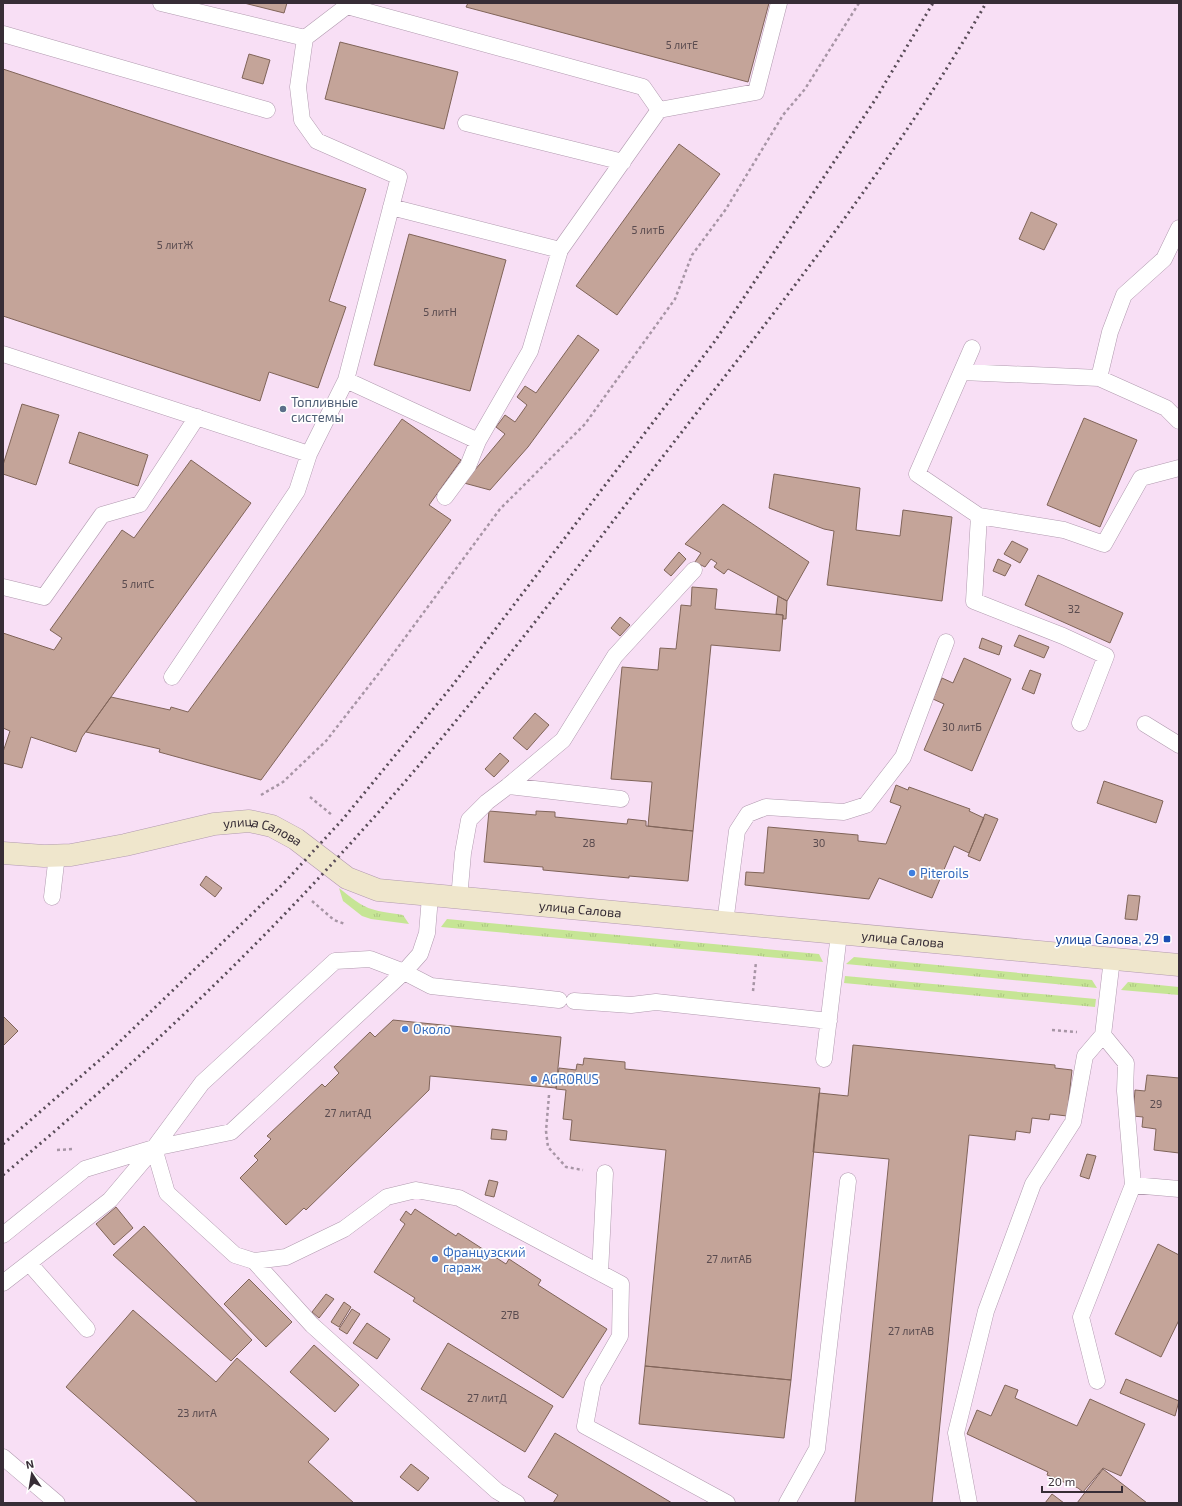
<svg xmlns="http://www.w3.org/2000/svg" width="1182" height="1506" viewBox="0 0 1182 1506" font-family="'Exo 2',sans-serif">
<defs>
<pattern id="grass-tufts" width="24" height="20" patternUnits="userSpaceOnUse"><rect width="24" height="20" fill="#c6e595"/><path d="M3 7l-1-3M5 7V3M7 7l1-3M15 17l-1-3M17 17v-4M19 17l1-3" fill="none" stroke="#abc581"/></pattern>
</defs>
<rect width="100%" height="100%" fill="#f8dff5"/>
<path fill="url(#grass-tufts)" d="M339 888C366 910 369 910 403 915L409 924 371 919 362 916 343 901Z
M447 919 819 954 823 962 441 927Z
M854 957 1092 980 1097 988 846 964Z
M845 976 1096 999 1095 1007 844 983Z
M1128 982 1179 987V995L1121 990Z"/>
<path fill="#c4a499" stroke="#806459" d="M244 3H287L284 13Z
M468 3H769L748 82 466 7Z
M340 42 458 72 444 129 325 99Z
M249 54 270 60 263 84 242 78Z
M3 69 366 189 329 301 346 307 318 388 269 372 260 401 3 316Z
M679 144 720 174 617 315 576 286Z
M1031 212 1057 224 1044 250 1019 239Z
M409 234 506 260 470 391 374 365Z
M578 335 599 350 528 447 490 490 464 483 505 434 496 427 505 415 515 422 527 405 517 397 525 386 536 393Z
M22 404 59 415 36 485 3 474V465Z
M1084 418 1137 440 1100 527 1047 505Z
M402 419 461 460 429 505 451 520 261 780 159 752 160 749 86 732 111 697 170 710 171 707 188 712Z
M79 432 148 455 138 486 69 463Z
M191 460 251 503 82 737 76 752 31 737 22 768 3 763V752L10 731 3 728V633L54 650 62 638 50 630 122 530 134 538Z
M774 474 860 488 856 530 900 536 903 510 952 517 942 601 827 585 834 531 824 529 769 508Z
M723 504 809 562 787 601 728 569 724 574 714 567 717 563 711 559 705 567 695 562 701 553 685 544Z
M1012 541 1028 549 1020 563 1004 554Z
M679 552 686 559 671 576 664 570Z
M998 559 1011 565 1005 576 993 571Z
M1038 575 1123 613 1110 643 1025 605Z
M692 587 717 589 715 609 783 615 780 651 711 645 693 831 648 826 652 782 611 779 622 667 658 670 660 648 676 649 681 605 691 606Z
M778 596 787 601 786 619H783V615L776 614Z
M620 617 630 625 620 636 611 628Z
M1019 635 1049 647 1044 658 1014 646Z
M982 638 1002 646 999 655 979 648Z
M964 658 1011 679 972 771 924 750 944 704 933 699 942 678 953 683Z
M1030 670 1041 674 1034 694 1022 689Z
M535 713 549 725 527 750 513 738Z
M500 753 509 761 494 777 485 769Z
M1104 781 1163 801 1156 823 1097 803Z
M896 785 908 790 909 787 970 809 969 811 984 818 969 853 954 846 932 898 879 878 869 899 745 885 746 872 764 873 768 827 858 835V841L886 844 901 806 890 802Z
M489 811 536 815V811L555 812V817L627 824 628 819 646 821V826L693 831 688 881 629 876V878L543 870V867L484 862Z
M985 814 998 819 980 861 968 856Z
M206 876 222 888 215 897 200 885Z
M1128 895 1140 896 1137 920 1125 919Z
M3 1016 18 1031 3 1046Z
M393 1020 561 1037 556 1088 430 1076 429 1090 306 1210 304 1208 286 1225 240 1178 258 1160 254 1156 271 1139 267 1136 322 1084 325 1087 339 1073 334 1067 370 1032 375 1037Z
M853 1045 1055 1065V1068L1072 1070 1067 1116 1050 1114 1049 1120 1032 1118 1030 1133 1016 1131 1015 1140 969 1135 932 1503H855L889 1159 813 1152 819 1093 848 1096Z
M584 1058 625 1062V1069L820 1088 791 1380 645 1366 666 1150 570 1140 572 1120 563 1119 566 1090 556 1089 559 1068 576 1070 577 1064 583 1065Z
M1147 1075 1179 1078V1153L1154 1150 1156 1129 1142 1127 1143 1117 1133 1116 1135 1090 1145 1091Z
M492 1129 507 1131 506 1140 491 1139Z
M1087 1154 1096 1156 1089 1179 1080 1176Z
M489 1180 498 1182 494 1197 485 1195Z
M116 1207 133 1228 114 1245 96 1224Z
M415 1209 456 1236 458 1233 506 1264 509 1259 541 1280 538 1285 607 1329 563 1398 413 1301 415 1298 374 1272 405 1224 400 1220 406 1211 411 1215Z
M144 1226 252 1340 231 1361 113 1255Z
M1158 1244 1179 1255V1320L1161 1357 1115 1334Z
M249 1279 292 1322 266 1347 224 1304Z
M326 1294 334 1299 319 1318 312 1312Z
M344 1302 351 1307 339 1327 331 1322Z
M352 1309 360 1314 347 1334 339 1329Z
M133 1310 216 1382 237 1358 329 1439 308 1462 354 1503H198L66 1387Z
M367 1323 390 1339 377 1359 353 1343Z
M448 1343 553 1406 525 1452 421 1389Z
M314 1345 359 1385 335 1412 290 1372Z
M645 1366 791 1380 784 1438 639 1424Z
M1126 1379 1179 1401 1175 1416 1120 1393Z
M1005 1385 1018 1390 1015 1398 1077 1426 1090 1399 1145 1424 1121 1476 1103 1468 1083 1492 1078 1488 1047 1475 1048 1472 967 1434 977 1410 991 1416Z
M555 1433 672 1503H553L558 1495 528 1477Z
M411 1464 429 1478 418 1491 400 1477Z
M1103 1469 1147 1503H1077Z
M1052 1494 1064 1503H1045Z"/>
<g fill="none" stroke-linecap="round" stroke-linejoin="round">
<g stroke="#b19aaf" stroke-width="17">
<path id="lane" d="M347 6 643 87 659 110
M3 34 267 110
M305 38 347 6 348 3
M466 123 623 162
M391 207 560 250
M972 348 917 474 979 516 1064 530 1104 544 1141 478 1179 468
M3 354 309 454 346 380 399 177 317 141 302 120 298 87 305 38 161 3
M962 372 1099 378 1166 408 1179 421
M1099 378 1110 332 1124 295 1164 259 1179 228
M346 380 478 441
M445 497 468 466 478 441 530 351 560 250 659 110 756 92 779 3
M979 516 974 601 1063 636 1106 656 1080 723
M3 587 44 597 102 515 140 504 197 417
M172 677 297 491 309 454
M1145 724 1179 745
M508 786 563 740 615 656 694 570
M52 897 57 855
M459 899 463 853 469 820 487 802 508 786 621 799
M725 923 737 831 748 814 766 807 844 812 866 805 903 757 946 642
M574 1001 631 1005 656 1002 829 1021
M824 1059 839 934
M154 1148 167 1193 235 1255 254 1261 286 1257 344 1229 387 1197 416 1190 459 1198 621 1284 620 1336 593 1383 585 1426 727 1503
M1133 1185 1179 1189
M3 1235 85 1169 154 1148 231 1132 404 972 420 954 427 933 430 897
M254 1261 312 1325 497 1491 517 1503
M29 1263 87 1329
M600 1273 605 1173
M3 1283 110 1200 154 1148 202 1083 335 961 370 959 404 972 431 986 559 1000
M1097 1381 1081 1317 1133 1185 1125 1091 1126 1063 1103 1035
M3 1457 57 1503
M787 1503 817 1449 848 1181
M969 1503 956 1433 986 1311 1033 1184 1073 1122 1085 1056 1103 1035 1112 959"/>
</g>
<g stroke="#b19aaf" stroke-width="23">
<g id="secondary">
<path id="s1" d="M3 853 44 856 71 855 125 845 214 824 249 821 272 826 296 839 347 878 378 890 1179 965"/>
</g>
</g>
<path stroke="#a795a5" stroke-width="2.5" stroke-dasharray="3 3" stroke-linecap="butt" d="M261 795 283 782 326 741 379 673 500 509 585 424 675 299 692 255 726 209 783 115 805 89 859 3
M310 797 332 815
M312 901 334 920 345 924
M753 991 756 962
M1052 1030 1077 1032
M549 1095 546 1131 548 1147 566 1167 583 1170
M57 1150 74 1149"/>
<use href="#lane" stroke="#fff" stroke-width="16"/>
<use href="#secondary" stroke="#efe6cc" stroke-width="22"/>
<path stroke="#594c58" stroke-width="3" stroke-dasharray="2 4" stroke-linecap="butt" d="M3 1144 110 1051 284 883 343 819 452 686 715 341 875 100 933 3
M3 1175C129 1070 250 956 359 834 468 713 565 583 664 455 776 310 895 162 986 3"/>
</g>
<circle fill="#5c6f8a" stroke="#fff" stroke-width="1.5" cx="283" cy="409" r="4"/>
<g fill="#3f7fe0" stroke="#fff" stroke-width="1.5">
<circle cx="912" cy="873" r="4"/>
<circle cx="405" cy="1029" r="4"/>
<circle cx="534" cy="1079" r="4"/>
<circle cx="435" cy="1259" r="4"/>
</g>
<rect fill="#1a4fb4" stroke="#fff" stroke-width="1.5" x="1163" y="935" width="8" height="8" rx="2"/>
<g text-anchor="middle" stroke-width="3.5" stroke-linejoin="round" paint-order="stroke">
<g font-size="11" fill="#5a4b4f">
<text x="682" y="49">5 литЕ</text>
<text x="648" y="234">5 литБ</text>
<text x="175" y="249">5 литЖ</text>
<text x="440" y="316">5 литН</text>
<text x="138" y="588">5 литС</text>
<text x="1074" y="613">32</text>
<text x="962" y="731">30 литБ</text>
<text x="589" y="847">28</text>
<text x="819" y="847">30</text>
<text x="1156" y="1108">29</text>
<text x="348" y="1117">27 литАД</text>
<text x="729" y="1263">27 литАБ</text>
<text x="510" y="1319">27В</text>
<text x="911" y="1335">27 литАВ</text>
<text x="487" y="1402">27 литД</text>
<text x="197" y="1417">23 литА</text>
</g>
<g font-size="13" fill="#4e5e75" stroke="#fff" text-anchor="start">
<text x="291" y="407">Топливные<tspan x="291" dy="15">системы</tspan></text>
</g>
<g font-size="13" fill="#372d36" stroke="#fff">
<text dy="5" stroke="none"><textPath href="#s1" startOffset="265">улица Салова</textPath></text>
<text dy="5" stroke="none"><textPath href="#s1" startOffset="601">улица Салова</textPath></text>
<text dy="5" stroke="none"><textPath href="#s1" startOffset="925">улица Салова</textPath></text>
</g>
<g font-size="13" fill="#366cbe" stroke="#fff" text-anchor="start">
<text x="920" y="878">Piteroils</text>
<text x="413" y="1034">Около</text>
<text x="542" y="1084">AGRORUS</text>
<text x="443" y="1257">Французский<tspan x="443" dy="15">гараж</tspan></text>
</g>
<g font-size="13" fill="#164399" stroke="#fff" text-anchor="end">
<text x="1159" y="944">улица Салова, 29</text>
</g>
</g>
<rect width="1182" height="1506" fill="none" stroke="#372d36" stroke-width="8"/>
<g transform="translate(32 1474) rotate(348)" stroke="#ffffff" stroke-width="3" paint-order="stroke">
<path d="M0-3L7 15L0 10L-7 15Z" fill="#372d36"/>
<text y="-6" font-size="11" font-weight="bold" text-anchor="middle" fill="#372d36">N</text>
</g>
<path d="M1042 1486v6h80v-6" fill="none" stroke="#372d36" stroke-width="2"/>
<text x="1048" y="1486" font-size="12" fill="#372d36" stroke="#ffffff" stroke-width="3" paint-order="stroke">20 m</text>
</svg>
